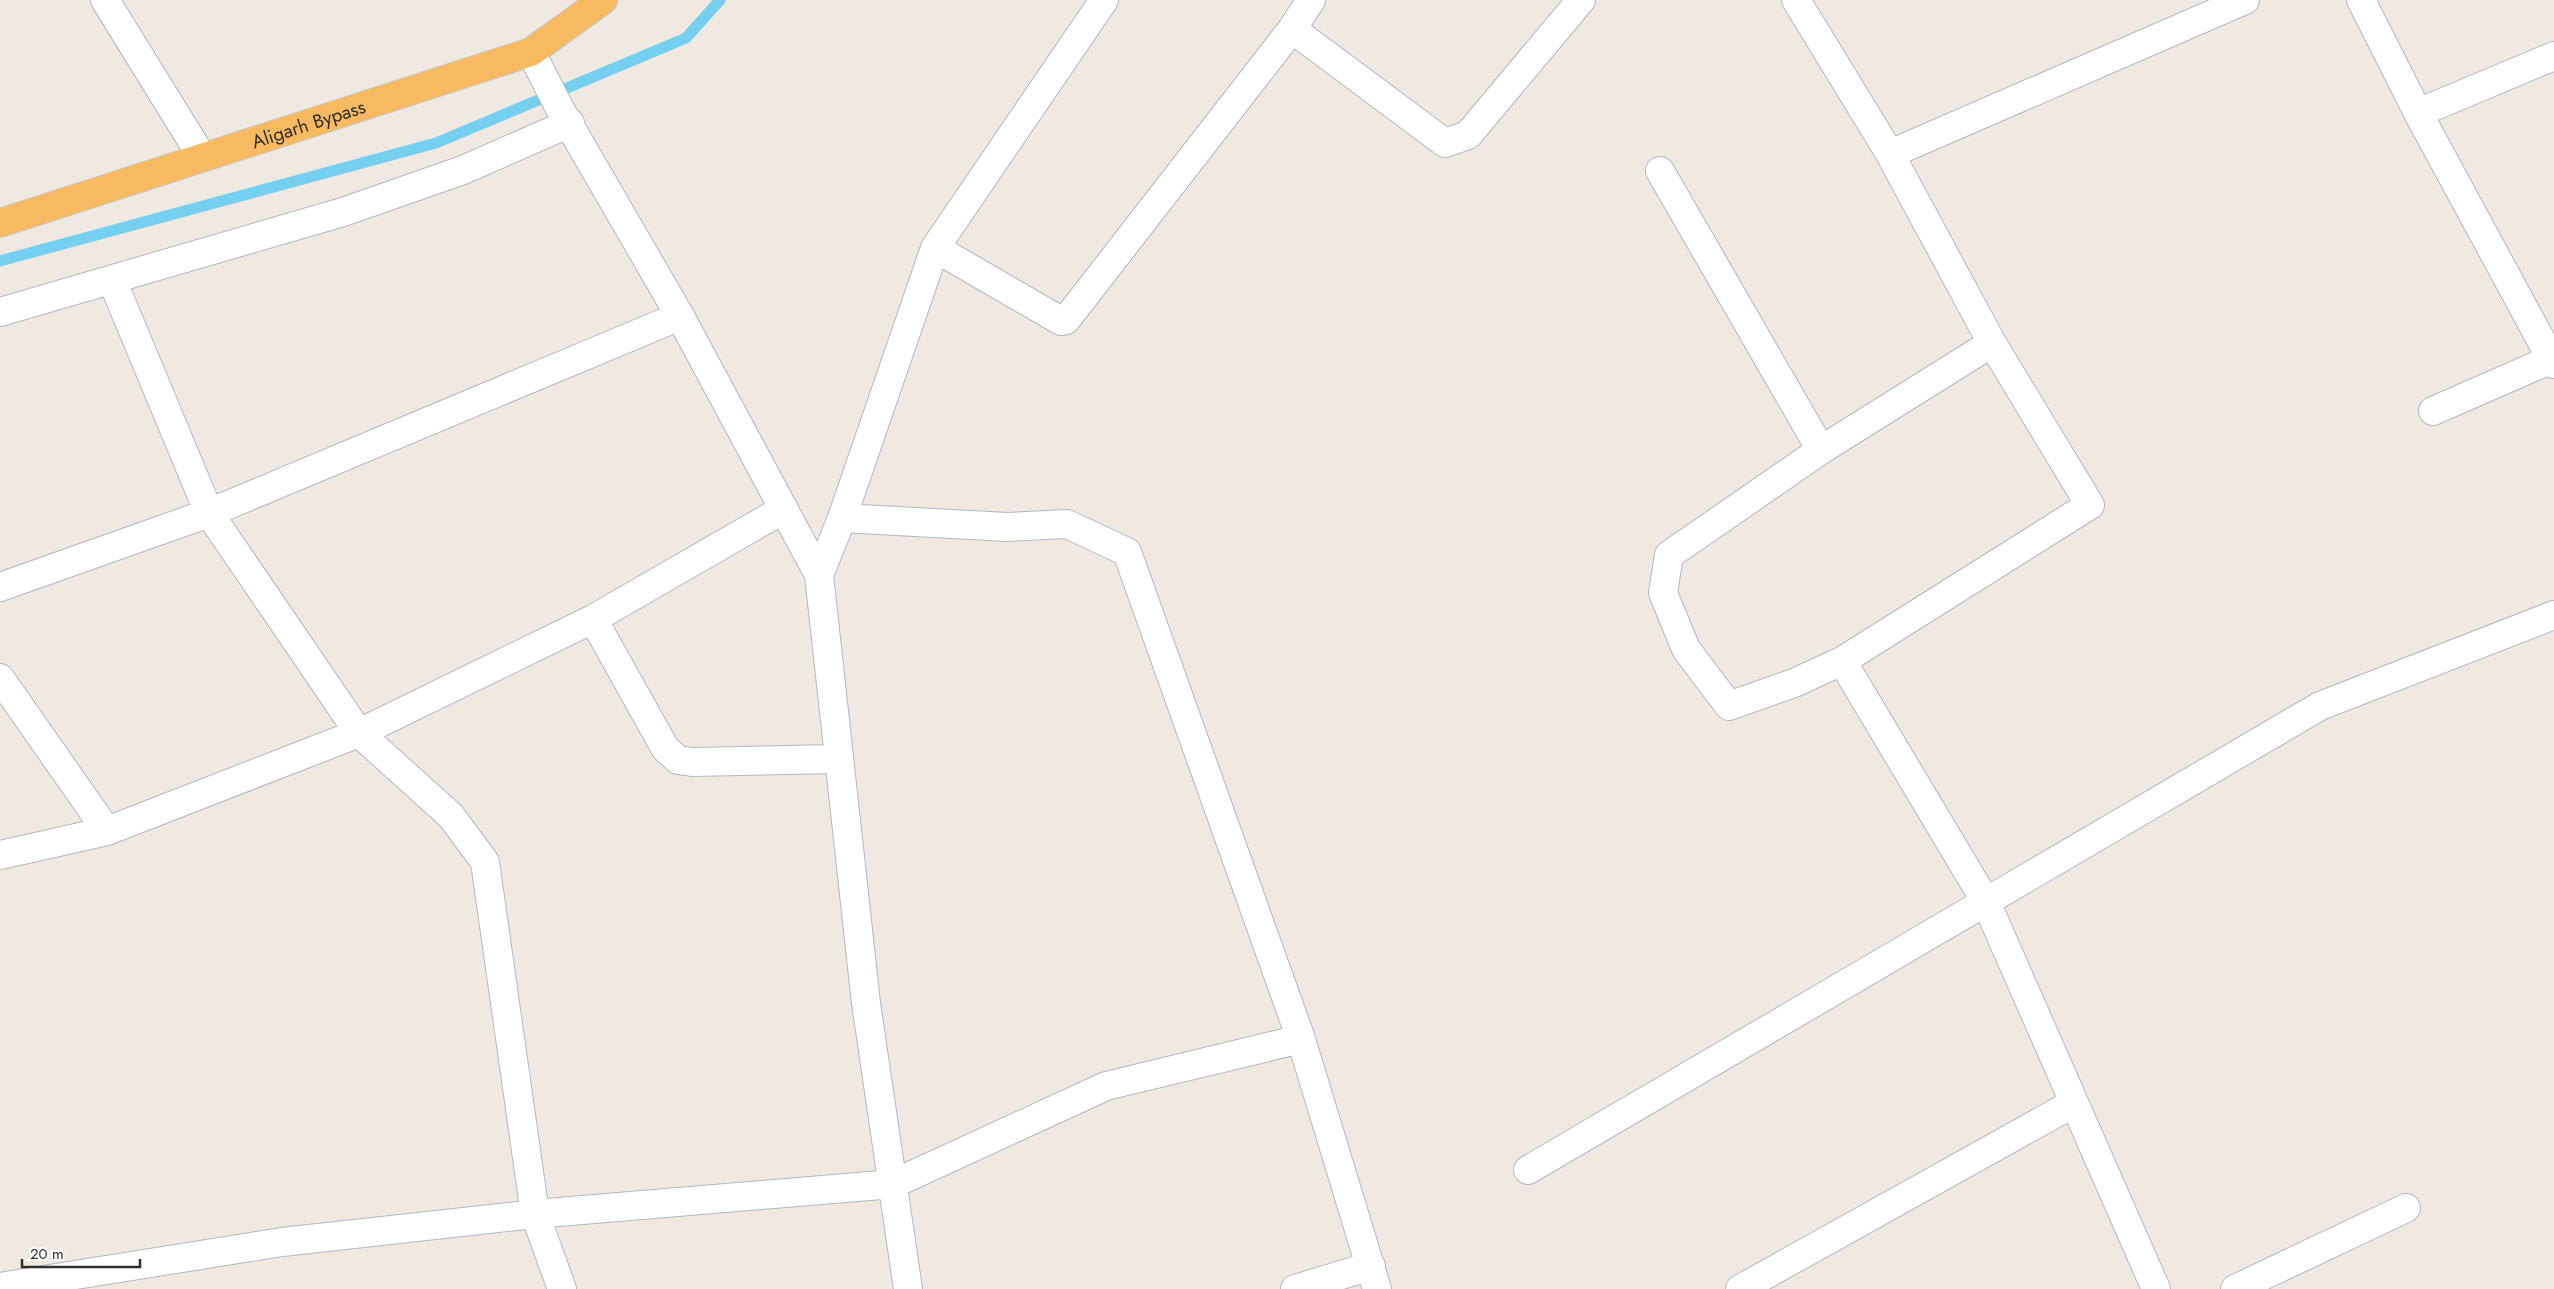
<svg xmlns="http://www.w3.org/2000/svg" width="2554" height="1289" viewBox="0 0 2554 1289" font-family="Jost,sans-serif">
<rect width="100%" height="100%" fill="#efe9e1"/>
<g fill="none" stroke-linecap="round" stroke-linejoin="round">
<path stroke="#75cff0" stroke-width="11" d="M0 261 436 143 686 38 720 0"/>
<g stroke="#b4b7c1" stroke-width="30">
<path id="minor" d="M105 0 202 157
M1796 0 1890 154 1992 343 2090 505 1842 661 1986 902 2156 1289
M2361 0 2418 113 2554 364
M1292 29 1445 143 1468 135 1581 0
M2418 113 2554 56
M1890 154 2245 0
M1660 171 1821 450
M935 248 1061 321 1066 320 1292 29 1311 0
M112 280 209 513 359 733 451 816 485 862 535 1214 562 1289
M0 312 343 212 463 170 570 123
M2433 411 2554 358
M842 518 1007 527 1067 524 1127 552 1301 1039 1377 1289
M819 575 842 518 935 248 1104 0
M0 587 209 513 680 316
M593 619 665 748 678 760 692 762 839 759
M1842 661 1794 683 1729 706 1686 649 1663 593 1669 555 1821 450 1992 343
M0 678 107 831
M0 855 107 831 359 733 593 619 784 509
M1528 1170 2320 706 2554 615
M0 1287 282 1242 535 1214 893 1184 1106 1086 1301 1039
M1295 1289 1371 1266
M1740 1289 2074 1103
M2235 1289 2406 1208"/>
</g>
<g stroke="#b4b7c1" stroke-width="30">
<path id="tertiary" d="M531 52 560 109 680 316 819 575 866 1003 908 1289"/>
</g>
<g stroke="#c9c9c9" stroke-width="30">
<g id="trunk">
<path id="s1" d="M0 223 531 52 603 0"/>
</g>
</g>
<use href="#minor" stroke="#fff" stroke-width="28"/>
<use href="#tertiary" stroke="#fff" stroke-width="28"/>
<use href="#trunk" stroke="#f8ba60" stroke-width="28"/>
</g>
<g text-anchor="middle" stroke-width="4" stroke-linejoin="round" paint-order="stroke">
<g font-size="19" fill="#2e2e2e" stroke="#fff">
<text dy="7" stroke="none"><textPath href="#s1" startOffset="324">Aligarh Bypass</textPath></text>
</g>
</g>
<path d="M22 1259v8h118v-8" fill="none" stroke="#2e2e2e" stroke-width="2.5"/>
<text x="30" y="1259" font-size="15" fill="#2e2e2e" stroke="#ffffff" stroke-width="4" paint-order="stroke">20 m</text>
</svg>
